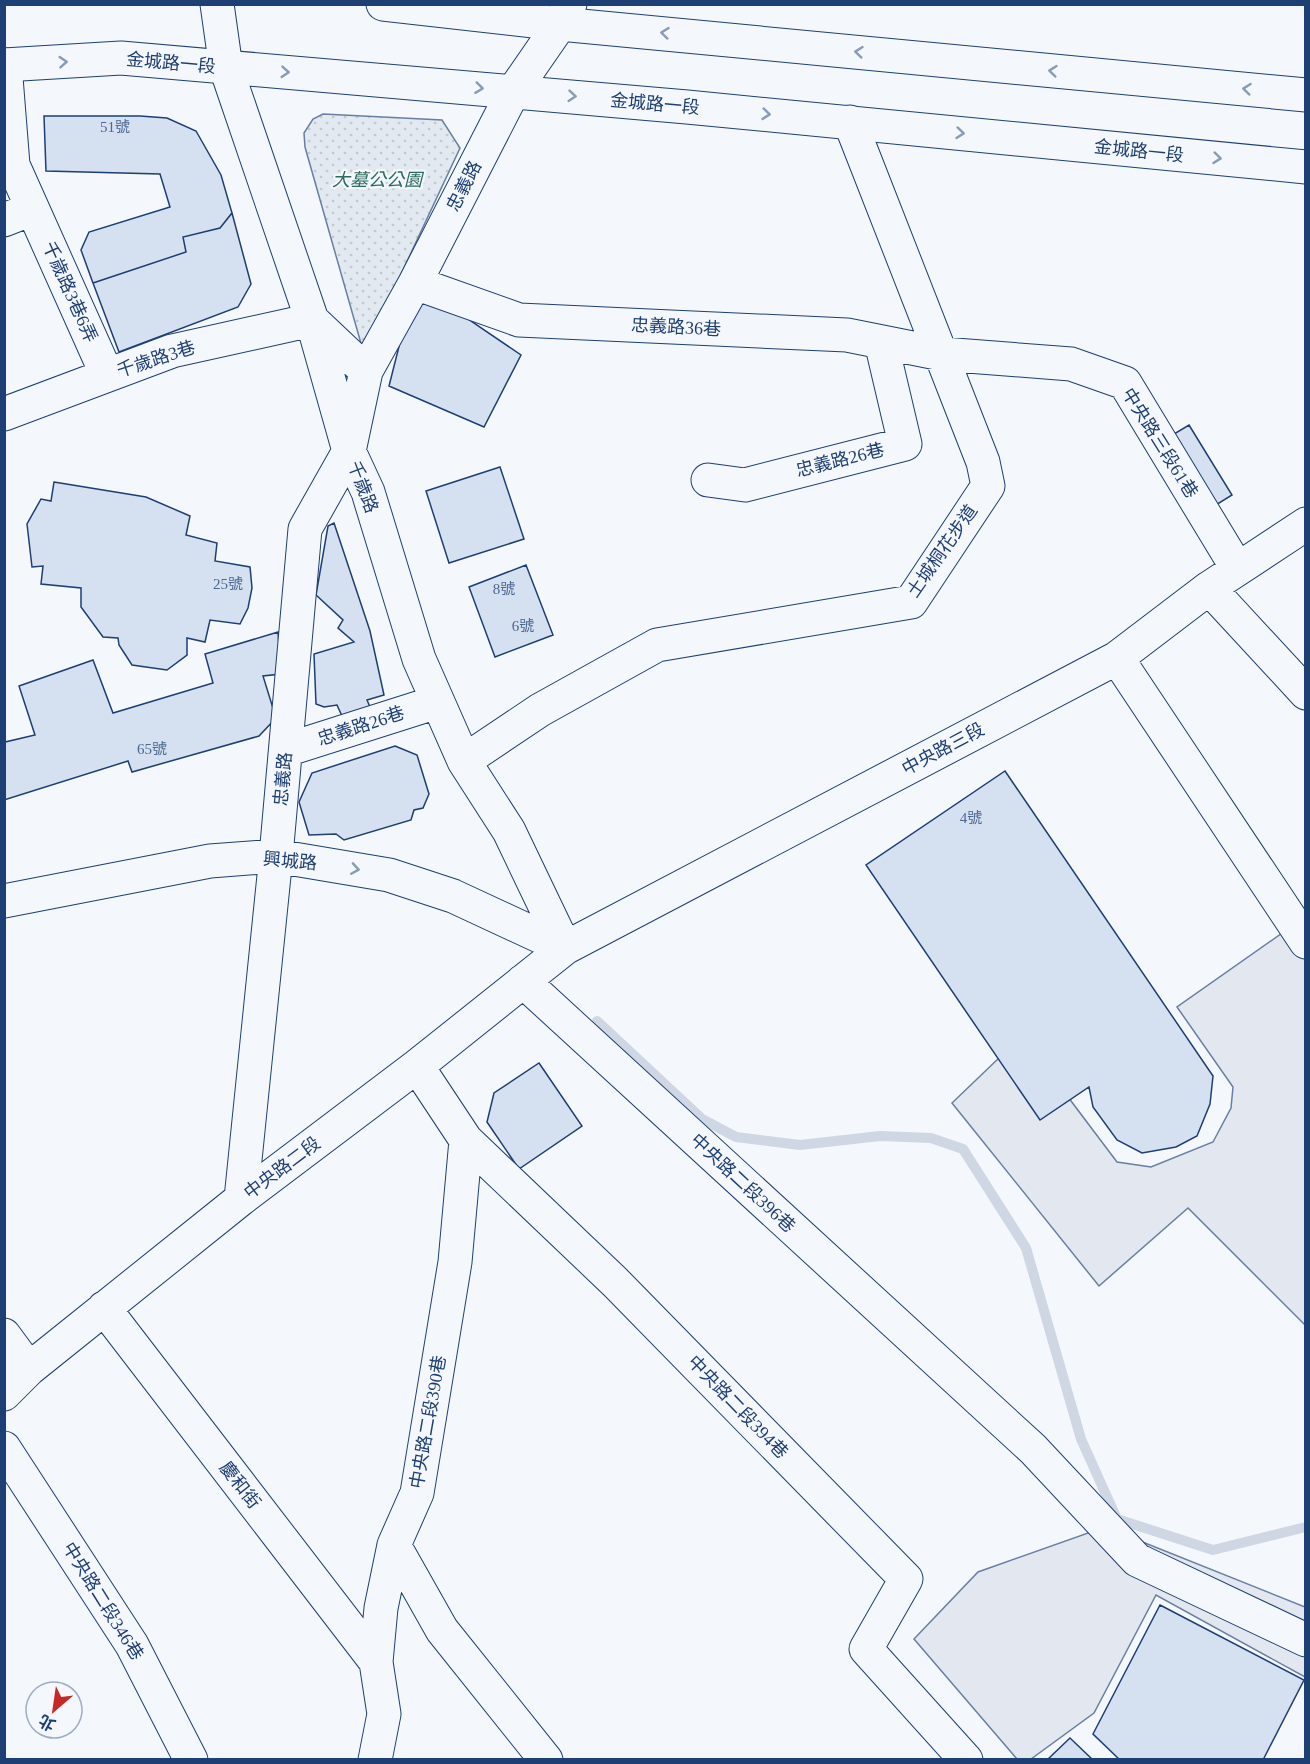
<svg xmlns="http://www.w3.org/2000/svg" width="1310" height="1764" viewBox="0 0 1310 1764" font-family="'Times New Roman','Noto Sans TC',serif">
<defs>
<pattern id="grass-dots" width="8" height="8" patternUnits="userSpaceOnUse" patternTransform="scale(1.5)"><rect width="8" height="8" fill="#e3e9f0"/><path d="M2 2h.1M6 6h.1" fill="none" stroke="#c2c9d1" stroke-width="1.8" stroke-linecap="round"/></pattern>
</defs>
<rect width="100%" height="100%" fill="#f4f7fb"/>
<path fill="url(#grass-dots)" stroke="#687fa3" stroke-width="1.5" d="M323 114 442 120 460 148 366 349 362 347 305 147 304 133 313 119Z"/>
<path fill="#e3e8f0" stroke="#687fa3" stroke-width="1.5" d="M1305 917V1325L1188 1208 1099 1286 952 1103 1022 1036 1117 1162 1151 1167 1213 1142 1231 1108 1233 1087 1177 1007Z
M1105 1527 1305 1607V1677L1156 1595 1094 1713 1031 1759H1017L914 1639 978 1572Z"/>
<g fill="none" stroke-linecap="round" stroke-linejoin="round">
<path stroke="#cfd7e4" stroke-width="10" d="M597 1021 702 1119 736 1137 800 1145 880 1136 931 1138 963 1149 1026 1248 1081 1439 1117 1519 1213 1550 1306 1527"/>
</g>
<path fill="#d5e0f0" stroke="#1d3f73" stroke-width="1.5" d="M44 116H140L167 118 196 131 221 175 232 213 220 228 183 237 186 252 93 283 81 250 89 232 170 207 160 174 46 171Z
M232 213 251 284 238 307 119 352 93 283 186 252 183 237 220 228Z
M415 283 521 355 484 427 389 386Z
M1189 425 1232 495 1203 513 1159 443Z
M500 467 524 539 449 563 426 491Z
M54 482 146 497 190 516 186 535 217 543 215 561 250 567 252 588 248 608 240 624 210 620 205 642 187 638V655L167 670 132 665 119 645 118 638 103 637 81 607V588L41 584 43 566 32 567 27 524 41 499 51 501Z
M334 523 370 631 384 695 367 700 370 707 342 716 337 705 324 707 316 704 314 654 354 642 338 628 343 620 316 595 328 526Z
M526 565 553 635 495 657 469 587Z
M278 632 281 674 263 676 276 718 259 736 132 772 128 761 4 800V739L5 742 35 735 19 686 93 660 113 713 213 683 205 654Z
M395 746 417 755 429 794 423 808 414 810 411 820 344 840 336 834 309 835 299 802 312 773Z
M1005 771 1213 1076 1210 1104 1197 1136 1176 1147 1142 1153 1117 1140 1093 1107 1089 1087 1040 1120 866 865Z
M539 1063 582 1126 519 1169 487 1122 494 1093Z
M1160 1605 1304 1680 1263 1760H1120L1093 1734Z
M1070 1738 1093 1760H1047Z"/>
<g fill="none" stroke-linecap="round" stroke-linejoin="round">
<g stroke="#1d3f73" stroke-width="35">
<path id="minor" d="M217 4 226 68 312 320 349 451 368 492 419 659 464 761 509 831 565 948
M5 65 13 165 107 375
M4 220 32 209
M415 283 519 320 847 335 942 354 1071 364 1125 383 1237 568
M4 414 172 351 312 320 366 371
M708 480 745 485 905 444 881 342
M1209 588 1306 693
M1117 658 1306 942
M286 750 437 702
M464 761 540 710 657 645 911 602 988 486 983 462 850 122
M4 901 210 861 276 856 389 875 453 896 565 948
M523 981 1033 1449 1137 1560 1306 1640
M417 1066 466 1140 615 1282 906 1579 866 1649 966 1760
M466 1140 455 1262 417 1493 394 1545 442 1630 546 1760
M241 1199 276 856 305 529 349 451 366 371 415 283 513 92 560 24 570 4
M104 1308 376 1662
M4 1335 29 1369 9 1380
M4 1394 29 1369 241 1199 417 1066 565 948 1117 658 1209 588 1306 524
M4 1448 132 1645 191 1760
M375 1760 384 1714 376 1662 381 1608 394 1545"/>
</g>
<g stroke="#1d3f73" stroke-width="35">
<path id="major" d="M383 4 560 24 1306 95
M4 65 121 58 687 107 1306 167"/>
</g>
<use href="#minor" stroke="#f4f7fb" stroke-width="33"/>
<use href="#major" stroke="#f4f7fb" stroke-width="33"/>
</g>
<defs><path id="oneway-chevron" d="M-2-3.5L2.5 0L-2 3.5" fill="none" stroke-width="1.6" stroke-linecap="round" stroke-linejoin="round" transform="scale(1.5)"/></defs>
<g stroke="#889bb7">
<use href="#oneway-chevron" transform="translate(665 33) rotate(-174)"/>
<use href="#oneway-chevron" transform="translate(859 52) rotate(-174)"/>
<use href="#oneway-chevron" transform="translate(63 62) rotate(-4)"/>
<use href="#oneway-chevron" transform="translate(1053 71) rotate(-174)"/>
<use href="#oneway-chevron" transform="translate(285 72) rotate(4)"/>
<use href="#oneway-chevron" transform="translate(479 88) rotate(7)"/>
<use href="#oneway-chevron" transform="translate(1247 89) rotate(-174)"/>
<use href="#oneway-chevron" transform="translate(572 96) rotate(5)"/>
<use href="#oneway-chevron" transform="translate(766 114) rotate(6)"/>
<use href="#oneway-chevron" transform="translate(960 133) rotate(6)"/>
<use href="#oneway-chevron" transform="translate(1217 158) rotate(6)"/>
<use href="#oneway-chevron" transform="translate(355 869) rotate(9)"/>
</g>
<g text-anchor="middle" stroke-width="4.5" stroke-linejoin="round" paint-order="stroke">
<g font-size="15" fill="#4b6792">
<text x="115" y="132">51號</text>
<text x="228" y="589">25號</text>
<text x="504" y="594">8號</text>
<text x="523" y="631">6號</text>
<text x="152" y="754">65號</text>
<text x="971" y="823">4號</text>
</g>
<g font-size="18" fill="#1d3f73" stroke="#f4f7fb">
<text transform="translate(171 63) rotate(5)" y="6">金城路一段</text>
<text transform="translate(655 104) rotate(5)" y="6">金城路一段</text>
<text transform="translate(1139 151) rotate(6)" y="6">金城路一段</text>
<text transform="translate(464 186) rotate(-63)" y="6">忠義路</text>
<text transform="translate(70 292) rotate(66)" y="6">千歲路3巷6弄</text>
<text transform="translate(676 327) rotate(3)" y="6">忠義路36巷</text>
<text transform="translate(156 359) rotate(-18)" y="6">千歲路3巷</text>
<text transform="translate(1160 443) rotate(58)" y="6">中央路三段61巷</text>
<text transform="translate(840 460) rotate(-14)" y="6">忠義路26巷</text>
<text transform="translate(363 487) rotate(69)" y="6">千歲路</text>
<text transform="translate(942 551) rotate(-55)" y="6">土城桐花步道</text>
<text transform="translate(361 726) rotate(-18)" y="6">忠義路26巷</text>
<text transform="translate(943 749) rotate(-28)" y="6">中央路三段</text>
<text transform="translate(283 779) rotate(-85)" y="6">忠義路</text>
<text transform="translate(290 861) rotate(5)" y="6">興城路</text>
<text transform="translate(282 1168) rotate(-37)" y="6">中央路二段</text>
<text transform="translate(743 1183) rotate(43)" y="6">中央路二段396巷</text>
<text transform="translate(738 1407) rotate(46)" y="6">中央路二段394巷</text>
<text transform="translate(428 1422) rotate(-80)" y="6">中央路二段390巷</text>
<text transform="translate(240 1485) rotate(52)" y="6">慶和街</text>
<text transform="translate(103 1601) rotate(58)" y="6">中央路二段346巷</text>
</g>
<g font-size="18" font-style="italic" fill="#2c6c60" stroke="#f4f7fb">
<text x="377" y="186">大墓公公園</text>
</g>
</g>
<rect width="1310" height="1764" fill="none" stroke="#1d3f73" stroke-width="12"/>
<g transform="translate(54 1710) rotate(209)"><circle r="28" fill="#f4f7fb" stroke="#9eadc5" stroke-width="1.5"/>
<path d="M0-4.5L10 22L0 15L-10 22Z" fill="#c62828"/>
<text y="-9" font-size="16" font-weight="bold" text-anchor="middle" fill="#1d3f73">北</text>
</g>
</svg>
